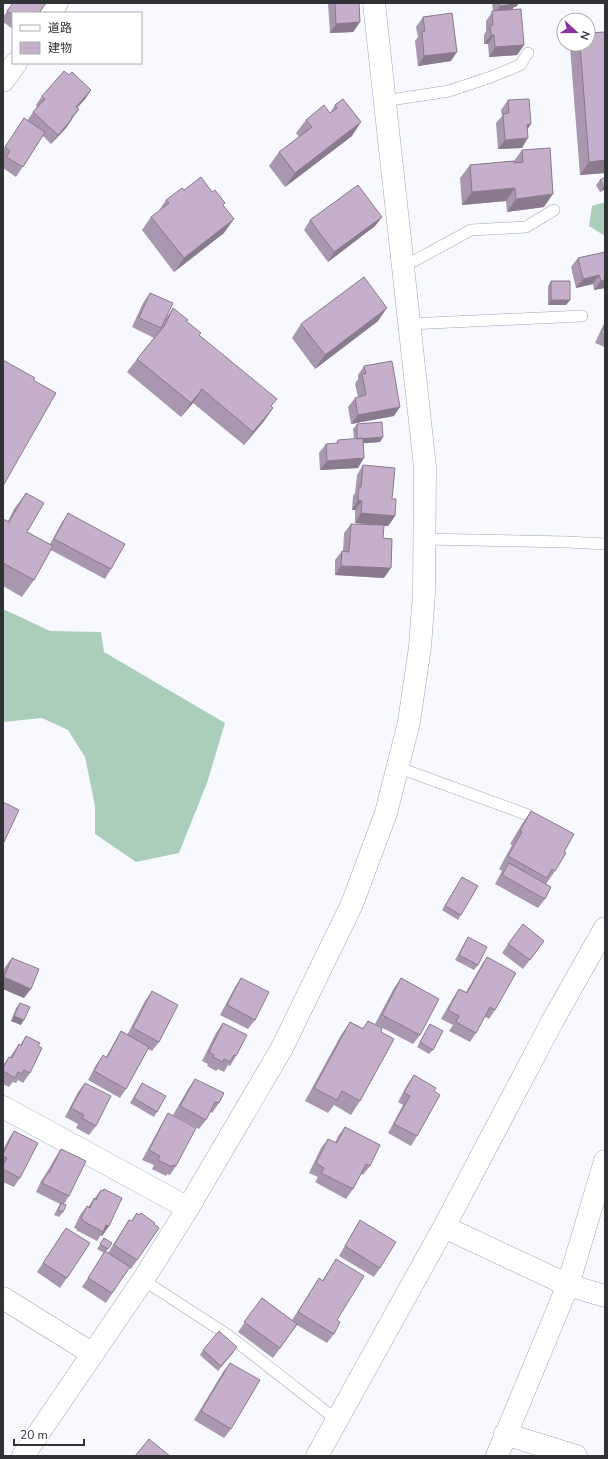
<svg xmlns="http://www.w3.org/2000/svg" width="608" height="1459" viewBox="0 0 608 1459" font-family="'Nunito Sans','Noto Sans JP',sans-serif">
<rect width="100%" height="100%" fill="#f7f9fe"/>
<path fill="#abceba" d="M605 202V236L589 226 592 206Z
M3 609 50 631 101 632 104 652 225 723 207 783 179 853 136 862 95 834V806L85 757 68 730 42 718 3 722Z"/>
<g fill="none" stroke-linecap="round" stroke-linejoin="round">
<g stroke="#a1a7b1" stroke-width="12">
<path id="lane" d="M384 101 449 91 491 77 520 65 528 53
M403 267 471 230 526 227 554 210
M409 324 582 316
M425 539 567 542 605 544
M397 767 528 815
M143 1280 228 1335 337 1420"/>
</g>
<g stroke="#a1a7b1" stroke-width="23">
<path id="street" d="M50 13 57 3
M3 81 16 63
M3 1107 188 1208
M444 1227 568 1285 605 1296
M505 1434 576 1456
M317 1456 444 1227 552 1022 605 928
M497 1456 568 1285 605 1161"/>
</g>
<g stroke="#a1a7b1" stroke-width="23">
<path id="secondary" d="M3 1298 93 1354
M23 1456 143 1280 188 1208 282 1048 352 904 386 813 409 722 420 647 424 593 425 467 374 3"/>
</g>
<use href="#lane" stroke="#fff" stroke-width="11"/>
<use href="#street" stroke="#fff" stroke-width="22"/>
<use href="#secondary" stroke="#fff" stroke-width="22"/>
</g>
<path fill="#a996af" d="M13 3V29L3 22V17Z
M328 3H359L360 22 353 32 330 33Z
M492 3H519L516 7H514L512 10 524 45 517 55 489 57 488 44H484V35L486 31V21L493 11Z
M423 17 451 61 418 66 415 41 418 37 416 27Z
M605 32V173L580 175 570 47 572 44H588Z
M69 75 91 90 85 99 77 108 79 109 66 128 51 144 43 136 16 177 3 168V161L4 160H3V150L24 118 27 121 33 112 37 107 36 105 42 96Z
M343 99 352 136 285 187 269 166 279 152 299 137 296 133 306 120 330 113 335 105Z
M508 100 531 124 527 129 522 148 498 149 496 123 502 116 501 110Z
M522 150 544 207 507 212 506 201 462 205 460 178 470 165 514 161Z
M600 180 605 189 600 192 596 185Z
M184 190 224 233 174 272 142 230 151 217 158 212 166 200Z
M382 217 375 226 328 262 304 230 310 220Z
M605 252V288L594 290 593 284 576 288 571 267 578 258Z
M551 281 570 300 566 305H548V286Z
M150 293 166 318 173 308 199 335 273 408 264 421 244 445 193 403 181 417 127 372 137 359 154 338 132 327 143 303Z
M378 321 315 369 292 338 301 324Z
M605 321V347L595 343Z
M364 366 394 416 351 424 348 407 355 398 358 397 355 384 358 379V375Z
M357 424 380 442 363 443 358 468 320 470 319 453 326 444 336 443 338 440 354 439 353 429Z
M363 465 392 499 395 516 388 526 355 523V510H352L353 496 355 493 357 475Z
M26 493 27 532 50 544 62 522 68 513 111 569 105 579 51 550 34 580 22 597 3 586V519L8 521 14 509Z
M351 524 384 578 335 575V560L342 551H343L344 533Z
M531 811 564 852 555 871 546 884 545 899 538 908 495 884 502 871 499 869 512 845 510 844 522 824Z
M462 877 461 915 458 920 442 910Z
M468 937 478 965 474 970 455 960 465 942Z
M544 941 523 969 502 953 508 944Z
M487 957 495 1010 489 1019 485 1017 476 1033 470 1042 449 1031 453 1025 441 1019 453 998 459 989 466 992 481 966Z
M12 958 24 998 3 989V973L5 967Z
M241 978 255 1020 248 1029 220 1015 235 987Z
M401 978 420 1035 413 1044 375 1024 394 988Z
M152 991 159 1042 152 1051 148 1049 126 1089 120 1098 88 1080 96 1065 103 1055 106 1057 115 1041 121 1031 127 1035 145 1001Z
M20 1003 21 1025 11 1021 16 1008Z
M368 1021 381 1032 360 1101 351 1115 334 1105 328 1113 305 1101 341 1035 350 1022 363 1028Z
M223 1023 236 1056 230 1066 228 1065 224 1072 218 1069 216 1071 207 1066 208 1064 202 1061 216 1033Z
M430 1024 433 1050 429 1054 417 1047Z
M26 1036 38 1046 30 1073 23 1083 18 1080 16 1083 13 1082 9 1087 3 1084V1065L9 1057H10L19 1044 20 1045Z
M414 1075 417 1136 411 1146 388 1133 403 1105 398 1102 407 1085Z
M195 1079 219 1103 212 1113 210 1112 206 1120 199 1129 173 1115 188 1089Z
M85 1083 96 1126 89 1135 76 1128 78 1124 65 1117 78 1092Z
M142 1083 157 1112 154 1117 130 1103Z
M168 1113 176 1166 170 1175 167 1174 166 1176 152 1169 154 1165 142 1160 162 1123Z
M345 1127 370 1166 363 1175 361 1174 353 1189 346 1199 315 1182 318 1177 309 1173 321 1148 328 1139 335 1143 338 1136Z
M14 1131 20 1178 14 1187 3 1182V1150L8 1140Z
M61 1149 69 1196 64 1204 63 1212 59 1217 54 1215 60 1204 36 1192 41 1181 47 1172 55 1158Z
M104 1189 109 1226 102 1236 101 1235 97 1241 76 1230 77 1229 74 1228 80 1215 87 1206 88 1207 101 1190 103 1191Z
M137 1213 159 1228 131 1269 129 1268 106 1303 82 1287 104 1253 97 1249 104 1238 108 1249 106 1252 108 1253 123 1229 129 1220 131 1221Z
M360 1220 380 1268 374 1277 339 1256 354 1230Z
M66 1228 67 1278 60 1288 37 1272Z
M336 1259 337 1320 334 1334 327 1343 297 1325 273 1358 238 1332 262 1298 292 1320 313 1288 319 1278 322 1281Z
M203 1350 234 1352 218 1371 200 1355Z
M230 1363 231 1429 224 1438 194 1420 223 1372Z"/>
<path fill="#8a7a8e" d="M512 3H519L516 7H514L509 13 493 15 500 6Z
M360 22 353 32 330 33 336 24Z
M491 35H494L488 44H484Z
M524 45 517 55 489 57 495 47Z
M457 52 451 61 418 66 424 56Z
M91 90 85 99 70 116 76 107Z
M79 109 65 127 71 118Z
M72 119 66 128 51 144 58 135Z
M361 122 352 136 285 187 295 173Z
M531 124 524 134 527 125Z
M528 138 522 148 498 149 505 140Z
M605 160V173L580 175 589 162Z
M605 186V189L600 192 604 187Z
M515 188 506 201 462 205 472 192Z
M553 194 544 207 507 212 516 199Z
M382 217 375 226 328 262 334 252Z
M234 219 224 233 174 272 184 258Z
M599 275 593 284 576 288 583 279Z
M605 280V288L594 290 601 281Z
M551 300H570L566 305H548Z
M387 308 378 321 315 369 325 355Z
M202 389 193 403 181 417 191 403Z
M400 407 394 416 351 424 358 415Z
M273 408 264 421 244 445 253 432Z
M383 437 380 442 354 444 357 439Z
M364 458 358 468 320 470 327 461Z
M358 500 362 501 355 510H352Z
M361 513 395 516 388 526 355 523Z
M341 566 391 568 384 578 335 575Z
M4 977 31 989 24 998 3 989V978Z
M14 1016 24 1020 21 1025 11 1021Z
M106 1225 109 1226 102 1236 101 1235Z"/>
<path fill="#c5afcb" stroke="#8a7a8e" d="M13 3H46L39 13H13V15L7 11Z
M335 3H359L360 22 336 24Z
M499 3H516V4L500 6Z
M521 9 524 45 495 47 494 35H491L490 26 493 25 492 11Z
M452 13 457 52 424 56 422 32 425 31 423 17Z
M605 32V160L589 162 580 44H588V33Z
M64 71 69 75 72 72 91 90 76 107 79 109 71 118 72 119 58 135 33 112 45 99 42 96Z
M343 99 361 122 295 173 279 152 312 127 306 120 324 105 330 113 337 108 335 105Z
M529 99 531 124 527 125 528 138 505 140 503 114 509 113 508 100Z
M24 118 45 132 23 167 6 157 10 151 5 147Z
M550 148 553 194 516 199 515 188 472 192 470 165 514 161V163L523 162 522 150Z
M201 177 212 192 215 190 225 203 223 205 234 219 184 258 151 217 169 203 166 200 182 188 184 190Z
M605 177V186L604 187 600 180Z
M358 185 382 217 334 252 310 220Z
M605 252V280L601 281 599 275 583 279 578 258Z
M364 277 387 308 325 355 301 324Z
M551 281H570V300H551Z
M150 293 173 303 161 328 139 318Z
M173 308 188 320 186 321 201 333 199 335 277 399 271 406 273 408 253 432 202 389 191 403 137 359 165 325Z
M605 326V335L601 333Z
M3 360 35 378 33 380 56 393 3 486Z
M392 361 400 407 358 415 355 398 366 395 362 374H366L364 366Z
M382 422 383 437 357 439V424Z
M363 438 364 458 327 461 326 444 338 443V440Z
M363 465 395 468 392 499H396L395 516 361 513 362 501 358 500 359 487H361Z
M26 493 44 503 27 532 53 546 34 580 3 563V519L9 522Z
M68 513 125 544 111 569 54 539Z
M351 524 384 525 383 538 392 539 391 568 341 566 342 551 349 552Z
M3 802 19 810 3 844Z
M531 811 574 834 564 852 566 853 555 871 552 869 547 878 508 856 522 832 520 831Z
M509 863 551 887 545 899 502 875Z
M462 877 478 886 461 915 445 906Z
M523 924 544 941 530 960 508 944Z
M468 937 487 947 478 965 459 955Z
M487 957 516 973 495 1010 490 1007 476 1033 456 1022 459 1016 448 1010 459 989 467 993Z
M12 958 39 969 31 989 4 977Z
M241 978 269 992 255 1020 227 1005Z
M401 978 439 999 420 1035 382 1015Z
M152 991 178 1005 159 1042 133 1028Z
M20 1003 30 1007 24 1020 14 1016Z
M368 1021 382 1028 381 1032 394 1039 360 1101 342 1091 337 1100 314 1088 350 1022 363 1029Z
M223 1023 247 1035 236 1056 234 1055 230 1062 224 1059 223 1062 213 1057 214 1055 209 1052Z
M430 1024 443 1031 433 1050 420 1042Z
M121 1031 149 1047 126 1089 94 1071 103 1055 107 1058Z
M26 1036 40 1043 38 1046 42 1048 30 1073 24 1070 22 1074 18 1072 15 1078 3 1071V1068L9 1057 12 1058 19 1044 21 1046Z
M414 1075 436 1088 434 1091 440 1095 417 1136 394 1124 410 1096 404 1093Z
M195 1079 224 1093 219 1103 215 1102 206 1120 180 1106Z
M85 1083 111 1096 96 1126 82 1118 84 1115 71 1108Z
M142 1083 166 1096 157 1112 134 1098Z
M168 1113 196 1128 176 1166 173 1165 172 1167 158 1160 160 1156 149 1150Z
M345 1127 380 1145 370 1166 366 1164 353 1189 321 1173 324 1168 316 1163 328 1139 337 1143Z
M14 1131 38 1143 20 1178 3 1169V1165L7 1158 3 1156V1154Z
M61 1149 86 1161 69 1196 42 1183 48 1172 49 1173Z
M104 1189 122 1198 109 1226 106 1225 103 1232 83 1221V1220L81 1218 87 1206 90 1208 94 1198 96 1200 101 1190 103 1191Z
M61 1203 66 1205 63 1212 58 1210Z
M137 1213 139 1215 141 1213 155 1223 154 1224 159 1228 137 1260 114 1245 129 1220 132 1221Z
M360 1220 396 1242 380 1268 345 1246Z
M66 1228 90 1243 67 1278 43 1263Z
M104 1238 112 1243 108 1249 100 1244Z
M105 1251 130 1267 112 1293 88 1278Z
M336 1259 364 1276 337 1320 340 1322 334 1334 298 1312 319 1278 323 1281Z
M262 1298 297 1324 280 1348 244 1322Z
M219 1331 237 1347 221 1366 203 1350Z
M230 1363 260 1380 231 1429 201 1411Z
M149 1439 170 1456H135Z"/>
<rect width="608" height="1459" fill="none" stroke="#303236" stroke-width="8"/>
<rect x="12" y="12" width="130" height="52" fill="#ffffff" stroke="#acadaf"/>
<rect x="20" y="25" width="20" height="6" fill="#ffffff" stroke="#acadaf"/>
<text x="48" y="32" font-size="12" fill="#303236">道路</text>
<rect x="20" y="42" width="20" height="12" fill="#c5afcb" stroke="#acadaf"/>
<text x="48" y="52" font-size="12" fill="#303236">建物</text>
<g transform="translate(576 32) rotate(111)"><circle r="19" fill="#ffffff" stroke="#acadaf"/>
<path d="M0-3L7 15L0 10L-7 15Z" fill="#8933a0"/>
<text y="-6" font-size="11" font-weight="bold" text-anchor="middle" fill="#303236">N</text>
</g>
<path d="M14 1439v6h70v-6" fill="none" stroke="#303236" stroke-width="2"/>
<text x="20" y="1439" font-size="12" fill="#303236" stroke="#ffffff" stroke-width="3" paint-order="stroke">20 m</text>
</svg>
